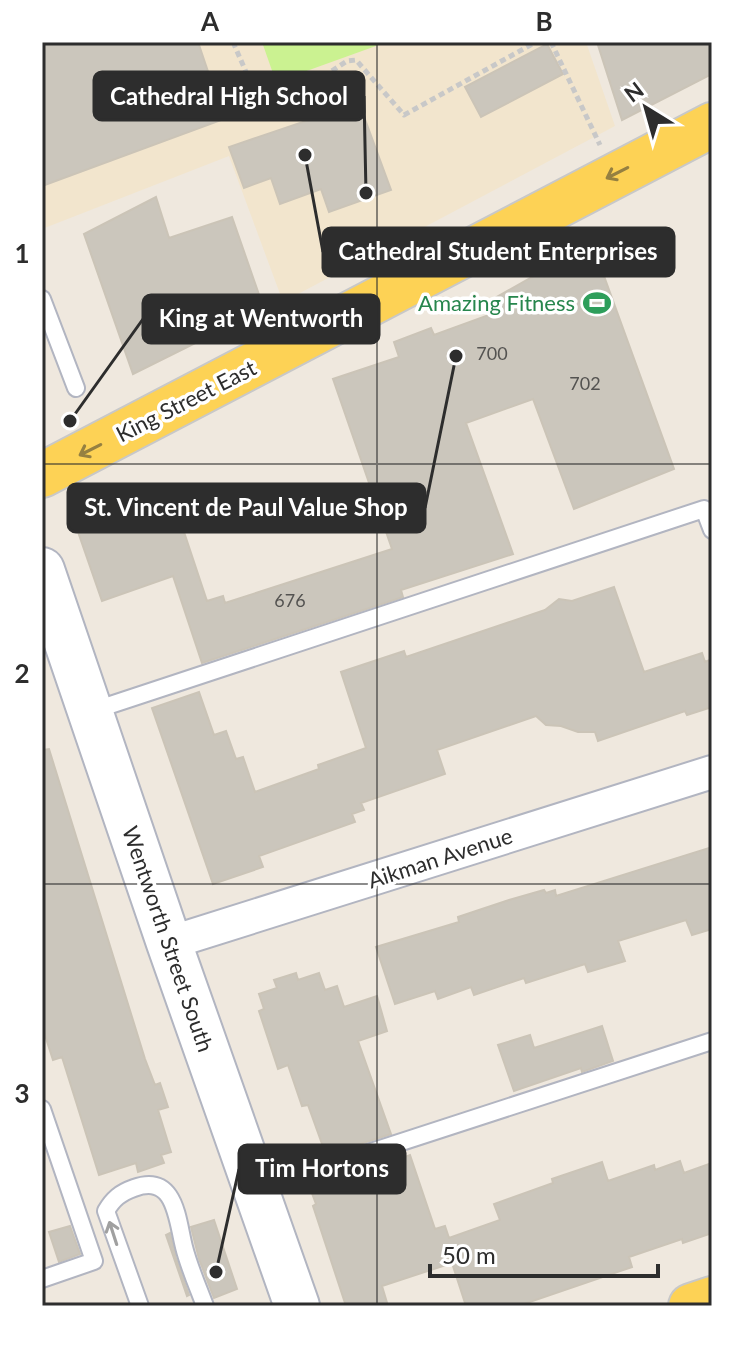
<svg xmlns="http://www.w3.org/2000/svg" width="754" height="1348" viewBox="0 0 754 1348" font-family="Lato,sans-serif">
<rect width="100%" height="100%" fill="#efe8de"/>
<path fill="#f2e5cd" d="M42 42H586L615 126 283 302 229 156 42 229Z"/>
<path fill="#cbf291" d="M262 42H387L276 82Z"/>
<path fill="#cbc6bc" stroke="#cbc4b7" stroke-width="2" d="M42 42H198L224 119 42 186Z
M597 42H712V74L622 120Z
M547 44 563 74 481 117 465 87Z
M359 103 391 190 329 212 321 189 280 204 271 178 244 188 229 147Z
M156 197 169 238 232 217 264 309 133 374 84 234Z
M592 243 674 469 574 509 533 399 466 423 513 554 401 590 403 597 202 663 173 576 102 601 76 526 82 513 137 491 146 517 176 508 207 601 223 596 225 603 392 549 333 379 399 357 394 342 431 328 434 335 500 311 495 298Z
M614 587 644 672 702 653 705 662 712 659V707L687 715 685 711 598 741 595 732H578L561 726 546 725 536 716 437 750 445 774 361 803 364 810 352 814 355 822 259 856 263 867 213 884 152 708 199 692 214 735 226 731 236 759 243 757 255 792 319 769 318 765 366 748 341 672 404 651 406 657 545 610 559 599 572 601Z
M49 749 145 1059 155 1085 160 1083 168 1107 158 1110 171 1152 161 1155 164 1163 138 1172 136 1163 99 1175 62 1057 53 1060 42 1026V750Z
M712 847V929L692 935 686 920 618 941 625 961 588 972 585 964 526 983 524 978 474 995 471 987 438 999 435 991 395 1004 376 947 459 922 458 917 509 900 544 890 546 893 555 890 556 896Z
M296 973 298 980 319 973 325 990 337 986 344 1007 377 996 387 1031 358 1041 391 1134 326 1155 308 1105 302 1106 288 1065 278 1069 259 1011 264 1009 259 994 277 988 274 980Z
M602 1026 613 1061 582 1072 581 1068 514 1091 498 1045 530 1035 534 1048Z
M399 1154 400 1159 410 1155 435 1229 445 1226 449 1238 500 1220 494 1204 553 1183 552 1179 602 1162 608 1181 654 1165 655 1170 680 1161 684 1173 712 1163V1233L683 1243 682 1239 629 1257 632 1267 518 1306H466L452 1263 382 1286 388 1306H346L313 1206 316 1204 310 1188 335 1180 333 1176Z
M214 1220 237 1289 214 1298 199 1259 191 1227Z
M70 1226 80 1254 59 1262 49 1232Z
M170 1233 176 1258 189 1295 187 1296 166 1235Z"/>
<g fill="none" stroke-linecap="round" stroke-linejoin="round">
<g stroke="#b2b5c1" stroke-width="20">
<path id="lane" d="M42 299 76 388
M92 711 704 509 712 530
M42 1109 94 1261 42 1279
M257 1189 712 1041
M140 1306 106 1211C113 1199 120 1193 134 1188 176 1173 177 1220 184 1247 189 1267 198 1287 205 1306"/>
</g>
<g stroke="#b2b5c1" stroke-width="36">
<path id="street" d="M169 943 712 772"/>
</g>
<g stroke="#b2b5c1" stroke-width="48">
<path id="secondary" d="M42 570 169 943 297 1306"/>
</g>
<g stroke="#c8c8c8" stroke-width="48">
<path id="primary" d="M42 475 712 125
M691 1306 712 1299"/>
</g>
<path stroke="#c8c8c8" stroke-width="5" stroke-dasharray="6 4" stroke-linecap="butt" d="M233 42 256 95 273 109 347 61 356 60 404 115 536 42
M551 42 600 145"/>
<use href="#lane" stroke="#fff" stroke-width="16"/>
<use href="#street" stroke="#fff" stroke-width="32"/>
<use href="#secondary" stroke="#fff" stroke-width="44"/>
<use href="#primary" stroke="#fdd255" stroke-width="44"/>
</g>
<defs><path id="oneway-shaft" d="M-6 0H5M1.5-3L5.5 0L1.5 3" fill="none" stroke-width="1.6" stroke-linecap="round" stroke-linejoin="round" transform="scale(2)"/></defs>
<g stroke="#958041">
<use href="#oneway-shaft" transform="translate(617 173) rotate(153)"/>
<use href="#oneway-shaft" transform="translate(90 450) rotate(153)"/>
</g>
<use stroke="#a0a0a0" href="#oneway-shaft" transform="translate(113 1233) rotate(-108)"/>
<path fill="none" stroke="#2d2d2d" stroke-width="2" stroke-opacity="0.55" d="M377 42V1306M42 464H712M42 884H712"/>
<defs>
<g id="stadium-bare" transform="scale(2.16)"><path d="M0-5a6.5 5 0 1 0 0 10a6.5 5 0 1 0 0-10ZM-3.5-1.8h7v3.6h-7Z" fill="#2e9e5b" stroke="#fff" stroke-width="2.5" paint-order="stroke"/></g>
</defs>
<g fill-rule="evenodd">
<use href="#stadium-bare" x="597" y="303"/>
</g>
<g text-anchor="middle" stroke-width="7" stroke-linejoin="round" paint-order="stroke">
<g font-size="18" fill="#545351">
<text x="492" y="360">700</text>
<text x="585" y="390">702</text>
<text x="290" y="607">676</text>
</g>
<g font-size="22" fill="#27864d" stroke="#fff" text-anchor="end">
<text x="575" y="311">Amazing Fitness</text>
</g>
<g font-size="22" fill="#2d2d2d" stroke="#fff">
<text transform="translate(186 401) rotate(-27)" y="8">King Street East</text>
<text transform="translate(440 858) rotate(-18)" y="8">Aikman Avenue</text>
<text transform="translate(168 939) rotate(71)" y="8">Wentworth Street South</text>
</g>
</g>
<path fill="none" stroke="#2d2d2d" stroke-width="3" d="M366 193L364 96M305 155L323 252M70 421L143 319M456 356L425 508M216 1272L239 1169"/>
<g fill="#2d2d2d" stroke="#fff" stroke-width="3">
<circle cx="366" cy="193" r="8"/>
<circle cx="305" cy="155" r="8"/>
<circle cx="70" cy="421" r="8"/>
<circle cx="456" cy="356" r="8"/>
<circle cx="216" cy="1272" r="8"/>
</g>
<g fill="#2d2d2d" stroke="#2d2d2d" stroke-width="3">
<rect x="94" y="72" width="270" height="48" rx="8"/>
<rect x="323" y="228" width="351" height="48" rx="8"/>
<rect x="143" y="295" width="236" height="48" rx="8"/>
<rect x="68" y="484" width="357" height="48" rx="8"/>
<rect x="239" y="1145" width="166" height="48" rx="8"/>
</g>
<g font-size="24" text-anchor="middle" font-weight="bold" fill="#fff">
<text x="229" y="105">Cathedral High School</text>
<text x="498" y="260">Cathedral Student Enterprises</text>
<text x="261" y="327">King at Wentworth</text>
<text x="246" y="516">St. Vincent de Paul Value Shop</text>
<text x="322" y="1177">Tim Hortons</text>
</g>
<rect width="754" height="1348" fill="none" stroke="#ffffff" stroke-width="88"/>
<g transform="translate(646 108) rotate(323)" stroke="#ffffff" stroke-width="6" paint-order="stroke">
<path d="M0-6L14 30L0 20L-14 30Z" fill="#2d2d2d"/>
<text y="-12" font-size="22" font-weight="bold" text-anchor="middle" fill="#2d2d2d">N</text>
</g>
<path d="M430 1264v12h228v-12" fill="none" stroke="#2d2d2d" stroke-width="4"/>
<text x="442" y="1264" font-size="24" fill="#2d2d2d" stroke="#ffffff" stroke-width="6" paint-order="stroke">50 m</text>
<rect x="44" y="44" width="666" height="1260" fill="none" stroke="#2d2d2d" stroke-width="3"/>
<g font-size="26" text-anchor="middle" font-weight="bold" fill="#2d2d2d">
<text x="210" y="31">A</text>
<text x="544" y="31">B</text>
<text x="22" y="263">1</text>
<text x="22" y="683">2</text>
<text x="22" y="1103">3</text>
</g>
</svg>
